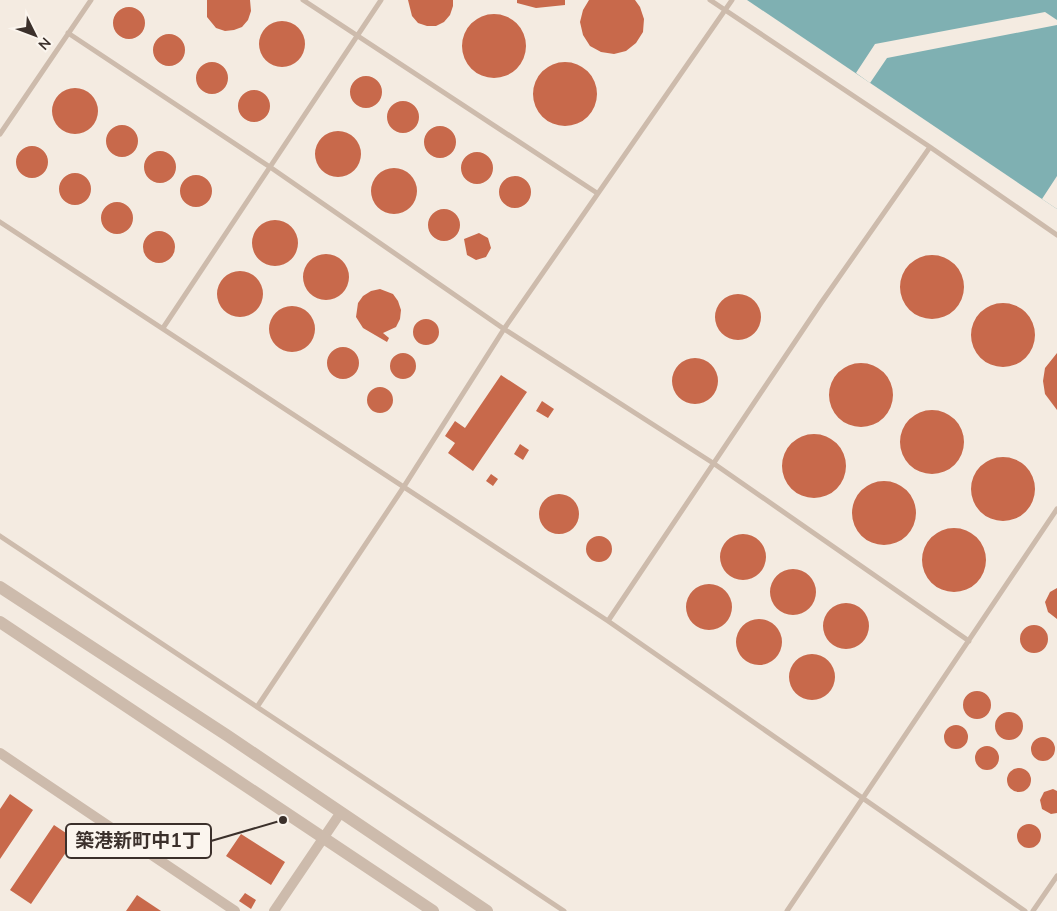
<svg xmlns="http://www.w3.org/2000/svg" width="1057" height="911" viewBox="0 0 1057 911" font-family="Mulish,'Noto Sans JP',sans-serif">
<rect width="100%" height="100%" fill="#f4ebe1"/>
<path fill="#7fb0b2" d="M747 0H1057V209L1042 199Z"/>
<path fill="#f4ebe1" d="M1045 12 1057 20V25L887 58 870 83 856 73 875 44Z
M1057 176V209L1042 199Z"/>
<path fill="#c8694b" d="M207 0H250L251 11 248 20 242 27 234 30 225 31 216 28 207 17Z
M408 0H453V6L450 15 444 22 436 26H427L418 23 412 16Z
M517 0H565V5L536 8 517 3Z
M589 0H635L640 7 644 19 643 32 636 43 626 51 614 54 601 52 590 46 583 35 580 22 583 10Z
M113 23a16 16 0 1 1 32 0a16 16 0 1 1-32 0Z
M462 46a32 32 0 1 1 64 0a32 32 0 1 1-64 0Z
M259 44a23 23 0 1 1 46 0a23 23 0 1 1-46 0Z
M153 50a16 16 0 1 1 32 0a16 16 0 1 1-32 0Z
M533 94a32 32 0 1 1 64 0a32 32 0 1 1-64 0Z
M196 78a16 16 0 1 1 32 0a16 16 0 1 1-32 0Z
M350 92a16 16 0 1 1 32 0a16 16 0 1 1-32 0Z
M52 111a23 23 0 1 1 46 0a23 23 0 1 1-46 0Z
M238 106a16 16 0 1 1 32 0a16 16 0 1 1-32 0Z
M387 117a16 16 0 1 1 32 0a16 16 0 1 1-32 0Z
M106 141a16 16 0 1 1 32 0a16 16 0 1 1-32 0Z
M424 142a16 16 0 1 1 32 0a16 16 0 1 1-32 0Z
M315 154a23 23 0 1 1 46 0a23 23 0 1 1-46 0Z
M16 162a16 16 0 1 1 32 0a16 16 0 1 1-32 0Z
M144 167a16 16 0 1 1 32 0a16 16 0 1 1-32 0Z
M461 168a16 16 0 1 1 32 0a16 16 0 1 1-32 0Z
M371 191a23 23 0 1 1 46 0a23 23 0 1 1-46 0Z
M59 189a16 16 0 1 1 32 0a16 16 0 1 1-32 0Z
M180 191a16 16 0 1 1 32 0a16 16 0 1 1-32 0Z
M499 192a16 16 0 1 1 32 0a16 16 0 1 1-32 0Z
M101 218a16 16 0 1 1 32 0a16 16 0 1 1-32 0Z
M428 225a16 16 0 1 1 32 0a16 16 0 1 1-32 0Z
M252 243a23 23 0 1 1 46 0a23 23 0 1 1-46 0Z
M143 247a16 16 0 1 1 32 0a16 16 0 1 1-32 0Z
M479 233 488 238 491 248 486 257 476 260 467 255 464 239Z
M303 277a23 23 0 1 1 46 0a23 23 0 1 1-46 0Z
M900 287a32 32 0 1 1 64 0a32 32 0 1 1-64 0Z
M217 294a23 23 0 1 1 46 0a23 23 0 1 1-46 0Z
M380 289 393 294 398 301 401 310 400 319 396 327 383 333 389 338 387 342 363 328 356 317 358 303 363 296 371 291Z
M715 317a23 23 0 1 1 46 0a23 23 0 1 1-46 0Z
M971 335a32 32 0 1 1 64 0a32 32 0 1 1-64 0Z
M269 329a23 23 0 1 1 46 0a23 23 0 1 1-46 0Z
M413 332a13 13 0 1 1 26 0a13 13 0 1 1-26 0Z
M327 363a16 16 0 1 1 32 0a16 16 0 1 1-32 0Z
M390 366a13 13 0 1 1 26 0a13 13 0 1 1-26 0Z
M1057 353V410L1045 394 1043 381 1045 368Z
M672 381a23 23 0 1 1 46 0a23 23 0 1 1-46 0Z
M829 395a32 32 0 1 1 64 0a32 32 0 1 1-64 0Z
M501 375 527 392 473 471 448 453 455 443 445 436 455 421 465 428Z
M367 400a13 13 0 1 1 26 0a13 13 0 1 1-26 0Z
M542 401 554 409 548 418 536 411Z
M900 442a32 32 0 1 1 64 0a32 32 0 1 1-64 0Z
M782 466a32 32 0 1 1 64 0a32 32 0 1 1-64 0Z
M520 444 529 450 523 460 514 454Z
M971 489a32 32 0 1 1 64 0a32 32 0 1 1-64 0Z
M491 474 498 479 493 486 486 481Z
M852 513a32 32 0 1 1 64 0a32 32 0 1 1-64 0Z
M539 514a20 20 0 1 1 40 0a20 20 0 1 1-40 0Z
M922 560a32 32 0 1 1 64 0a32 32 0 1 1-64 0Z
M720 557a23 23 0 1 1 46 0a23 23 0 1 1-46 0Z
M586 549a13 13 0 1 1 26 0a13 13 0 1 1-26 0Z
M770 592a23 23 0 1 1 46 0a23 23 0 1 1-46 0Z
M686 607a23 23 0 1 1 46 0a23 23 0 1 1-46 0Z
M1057 588V619L1048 612 1045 602 1050 592Z
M823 626a23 23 0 1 1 46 0a23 23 0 1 1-46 0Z
M736 642a23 23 0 1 1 46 0a23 23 0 1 1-46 0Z
M1020 639a14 14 0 1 1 28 0a14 14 0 1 1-28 0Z
M789 677a23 23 0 1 1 46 0a23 23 0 1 1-46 0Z
M963 705a14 14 0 1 1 28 0a14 14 0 1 1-28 0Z
M995 726a14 14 0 1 1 28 0a14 14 0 1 1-28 0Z
M944 737a12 12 0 1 1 24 0a12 12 0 1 1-24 0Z
M1031 749a12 12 0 1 1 24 0a12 12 0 1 1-24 0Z
M975 758a12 12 0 1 1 24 0a12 12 0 1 1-24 0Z
M1007 780a12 12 0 1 1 24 0a12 12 0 1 1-24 0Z
M1053 789 1057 791V813L1051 814 1042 809 1040 800 1044 792Z
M10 794 33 810 0 859V809Z
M1017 836a12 12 0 1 1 24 0a12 12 0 1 1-24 0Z
M54 825 75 839 31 904 10 890Z
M241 834 285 862 271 885 226 856Z
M245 893 256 900 251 909 239 901Z
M137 895 161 911H126Z"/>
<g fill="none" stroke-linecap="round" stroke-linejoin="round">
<path stroke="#cdbbac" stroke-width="5" d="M303 0 597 193
M710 0 930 147 1057 235
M68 33 270 167 504 329 713 463 969 641
M0 134 91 0
M0 222 608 621 1025 911
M163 328 381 0
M0 536 564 911
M608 621 821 303 930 147
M257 707 403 488 504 329 732 0
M787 911 1057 509
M1033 911 1057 876"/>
<path stroke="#cdbbac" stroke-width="10" d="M0 753 235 911
M274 911 341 812"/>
<path stroke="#cdbbac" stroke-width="12" d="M0 587 228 736 487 911
M0 622 433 911"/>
</g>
<path fill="none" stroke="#3b302b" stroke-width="2" d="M283 820L211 841"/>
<circle fill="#3b302b" stroke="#fbf5ee" stroke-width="2" cx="283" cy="820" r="5"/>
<rect fill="#fbf5ee" stroke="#3b302b" stroke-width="2" x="66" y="824" width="145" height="34" rx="5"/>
<g font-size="19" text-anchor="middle" font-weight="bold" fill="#3b302b">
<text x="138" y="847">築港新町中1丁</text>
</g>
<g transform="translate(35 35) rotate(132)" stroke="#fbf5ee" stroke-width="4" paint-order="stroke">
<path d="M0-4L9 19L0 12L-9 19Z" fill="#3b302b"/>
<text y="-8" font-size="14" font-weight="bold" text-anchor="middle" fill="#3b302b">N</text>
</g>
</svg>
